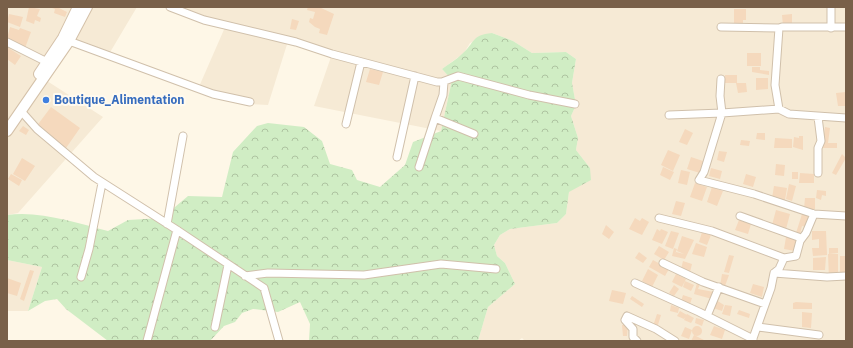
<svg xmlns="http://www.w3.org/2000/svg" width="853" height="348" viewBox="0 0 853 348" font-family="'IBM Plex Sans',sans-serif">
<defs>
<pattern id="forest-crowns" width="20" height="18" patternUnits="userSpaceOnUse"><rect width="20" height="18" fill="#d0edc4"/><path d="M2 6a3 3 0 1 1 6 0M12 15a3 3 0 1 1 6 0" fill="none" stroke="#aec3a1"/></pattern>
</defs>
<rect width="100%" height="100%" fill="#fef7e7"/>
<path fill="#f6ead5" d="M7 7H137L109 54 69 41 44 79 103 117 18 213 7 215Z
M170 7H846V341H525L522 338 518 341H478L488 307 515 284 505 263 497 256 494 245 500 235 510 229 557 223 566 214 569 192 590 168 576 150 578 138 571 116 576 105 572 83 576 59 566 52 532 53 513 41 492 33 470 43 464 53 442 69 452 80 441 131 314 106 332 54 289 38 268 105 250 104 198 89 226 25Z
M7 260 42 267 28 311H7Z"/>
<path fill="url(#forest-crowns)" d="M492 33 513 41 532 53 566 52 576 59 572 83 576 105 571 116 578 138 576 150 590 168 591 180 569 192 566 214 557 223 510 229 500 235 494 245 497 256 505 263 515 284 488 307 478 341H309L310 324 300 302 278 312 253 309 242 313 235 322 224 326 210 341H108L66 309 57 299 45 301 28 311 42 267 7 260V215C38 210 78 223 108 231L128 220 162 218 188 196 222 197 233 152 257 126 268 123 304 127 322 141 330 164 352 170 357 180 380 187 405 165 413 142 441 131 452 80 442 69C448 64 456 60 462 54 475 43 471 35 492 33Z"/>
<path fill="#f5d9bd" d="M29 7 40 9 37 16 41 18 40 22 35 20 34 24 26 21Z
M49 7H57L67 12 65 17 54 13 55 9Z
M308 7H319L334 14 327 35 319 33 320 29 315 27 309 22 310 18 313 19 315 12 307 10Z
M734 9H746V20H743V23H734Z
M9 14 23 17 20 27 7 22Z
M792 14V25L783 26 782 15Z
M292 19 299 21 296 30 290 29Z
M10 27 19 30 20 28 31 32 25 48 7 39Z
M7 47 21 56 15 65 7 59Z
M747 53H761V66H747Z
M752 67H760V70L769 71V75L752 72Z
M370 69 383 72 379 85 366 82Z
M725 75H737V83H725Z
M756 78H768V89L756 90Z
M736 83H746L747 92 738 93Z
M846 92V106H838L836 93Z
M51 107 80 128 66 148 36 127Z
M23 126 29 130 26 135 19 131Z
M825 127 830 128 828 143H837V148H822Z
M685 129 693 133 687 145 679 142Z
M757 133H765V140L756 139Z
M799 136H803V150L793 147 794 137 799 138Z
M775 138 792 139V148H774Z
M741 140 750 141 749 146 740 145Z
M668 150 680 155 673 171 661 165Z
M719 151 727 152 724 162 717 160Z
M842 154 846 158 836 175 832 173Z
M691 157 703 161 700 173 687 169Z
M22 158 35 166 25 181 13 174Z
M776 164 785 165 784 176 775 175Z
M663 167 674 172 670 180 660 175Z
M711 168 722 171 720 179 709 176Z
M681 170 690 172 687 185 678 183Z
M792 172H798V179H792Z
M800 173 814 174V183H799Z
M11 174 22 180 19 186 8 179Z
M746 174 756 177 753 187 743 184Z
M695 183 707 187 702 201 690 197Z
M789 184 796 186 792 201 786 199Z
M774 186 787 188 785 200 772 198Z
M712 187 723 191 717 206 707 202Z
M817 190 826 191V196L822 195 821 200 816 198Z
M805 198H815V209H804Z
M676 201 685 203 681 216 672 214Z
M776 210 790 214 786 229 772 225Z
M802 214 810 217 806 227 802 226 800 234 796 233Z
M635 218 640 221 642 218 649 222 642 235 629 229Z
M739 220 751 224 748 234 735 230Z
M606 225 614 232 609 239 602 234Z
M657 229 660 231 661 229 668 232 662 244 652 240Z
M671 231 679 233 673 249 665 246Z
M812 231H826L827 255 813 256 812 248H819V239L812 240Z
M702 232 711 235 707 245 699 242Z
M682 236 694 240 685 259 672 256 674 248 677 249 675 254 676 252 684 254 677 251Z
M786 237 797 239 795 251 784 249Z
M696 243 707 247 704 257 692 254Z
M659 246 669 252 664 260 654 254Z
M829 248H838V253L829 254Z
M639 252 647 258 643 263 635 258Z
M828 254H838V279H829Z
M729 255 734 256 729 273 724 272Z
M840 256H846V273H840Z
M826 257 825 270H813V258Z
M653 260 669 269 665 276 649 267Z
M683 261 692 264 690 272 681 269Z
M648 269 658 275 652 287 642 281Z
M30 270 34 271 24 301 20 299Z
M676 274 686 279 682 287 672 282Z
M722 274 729 275 725 286H720Z
M7 278 21 283 17 296 7 293Z
M685 281 694 285 691 291 683 287Z
M697 283 700 284 698 289 714 292 712 299 694 294Z
M753 284 764 287 762 297 750 293Z
M674 285 679 289 674 296 669 293Z
M612 290 626 293 623 304 609 301Z
M683 295 692 298 690 304 681 301Z
M632 296 644 304 642 307 630 299Z
M716 300 724 305 722 311 713 308Z
M796 302 812 303V309H793V303Z
M671 305 679 308 678 313 670 311Z
M725 305 732 306 730 316 722 314Z
M739 310 750 314 749 318 737 314Z
M680 311 687 315 684 319 677 316Z
M802 312 812 313 811 328 802 327Z
M657 314 661 315 657 328 653 326Z
M687 314 694 318 691 323 684 320Z
M696 318 704 320 702 326 695 323Z
M622 325H628L627 336H623Z
M692 331a5 5 0 1 1 10 0a5 5 0 1 1-10 0Z
M714 326 725 330 722 339 710 335Z
M685 327 692 330 689 339 681 336Z
M694 335 706 341H691Z"/>
<g fill="none" stroke-linecap="round" stroke-linejoin="round">
<g stroke="#d0c0ab" stroke-width="9">
<path id="minor" d="M170 7 204 20 296 42 332 54 437 82H442L458 76 529 95 575 104
M721 27 779 28
M831 28V7
M69 41 213 94 250 102
M7 42 47 62
M721 79 720 96 722 113 779 109 789 114 846 118
M444 82 443 95 435 118 474 134
M779 109 775 85 779 28 782 27H846
M21 111 37 129 94 177 177 230 264 288 279 341
M669 115 722 113 704 172 699 180 754 194 814 214 846 216
M346 124 361 62
M397 157 415 76
M419 167 435 118
M818 173V148L821 141 818 117
M740 216 801 238
M659 218 712 231 784 258
M167 224 183 136
M663 263 703 282 765 304
M774 273 827 277 846 276
M245 276 268 273 364 275 441 264 496 269
M81 277 89 249 102 183
M635 283 699 312 753 339
M707 316 719 287
M215 327 228 265
M758 327 819 335
M147 341 177 230
M637 341 633 337V329L625 320 627 316 656 329 675 341
M752 341 771 288 774 273 779 269 784 258 796 256 800 241 806 233 814 214"/>
</g>
<g stroke="#d4c1a9" stroke-width="12">
<path id="secondary" d="M39 74 63 38 78 7
M7 131 69 41 87 7"/>
</g>
<use href="#minor" stroke="#fff" stroke-width="7"/>
<use href="#secondary" stroke="#fff" stroke-width="10"/>
</g>
<circle fill="#3f7fe0" stroke="#fffaef" stroke-width="1.5" cx="46" cy="100" r="4"/>
<g text-anchor="middle" stroke-width="4" stroke-linejoin="round" paint-order="stroke">
<g font-size="12" font-weight="bold" fill="#366cbe" stroke="#fffaef" text-anchor="start">
<text x="54" y="104">Boutique_Alimentation</text>
</g>
</g>
<rect width="853" height="348" fill="none" stroke="#796049" stroke-width="16"/>
</svg>
